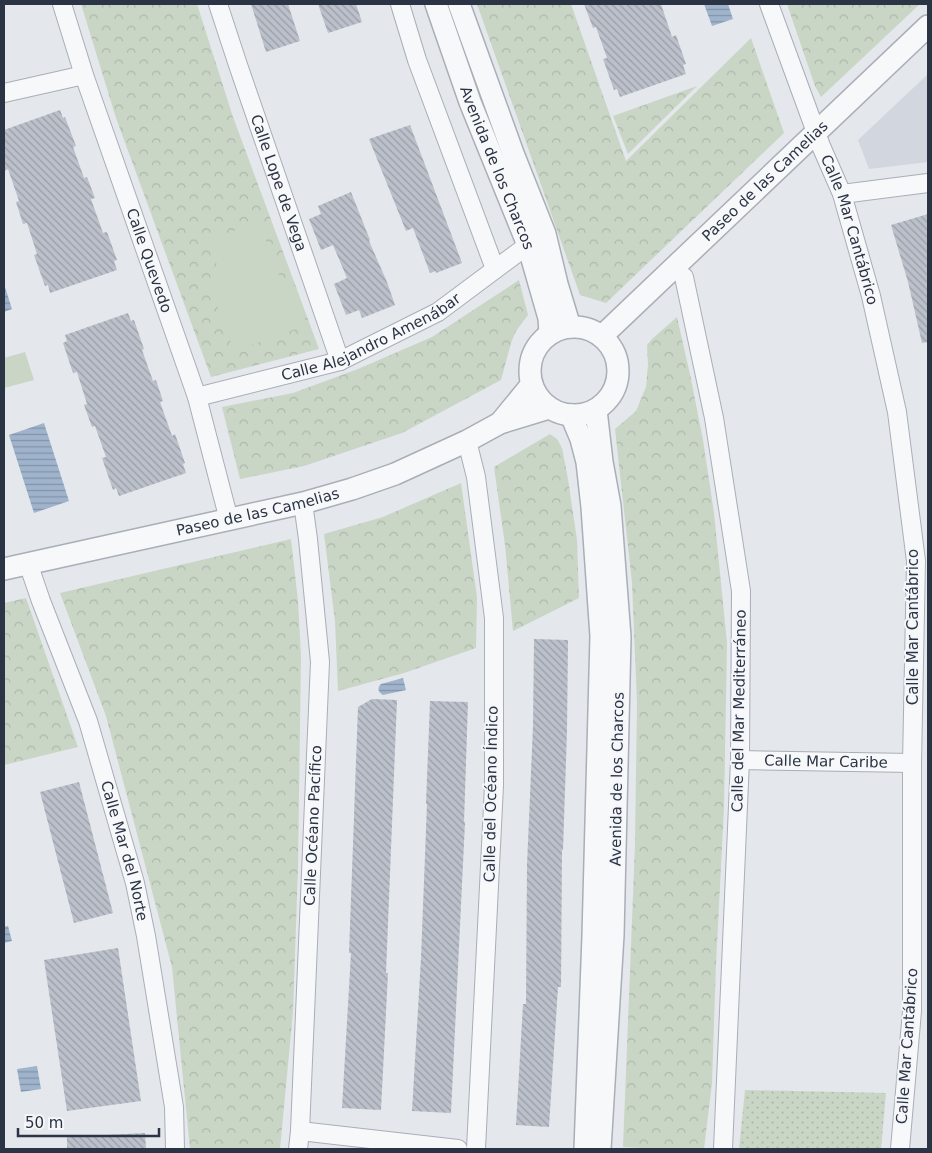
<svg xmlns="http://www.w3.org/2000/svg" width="932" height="1153" viewBox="0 0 932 1153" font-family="'DejaVu Sans',sans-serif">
<defs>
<pattern id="grass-dots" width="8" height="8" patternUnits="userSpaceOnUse" patternTransform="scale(1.25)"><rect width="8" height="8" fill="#c9d6c5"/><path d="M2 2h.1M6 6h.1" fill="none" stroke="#adb8ab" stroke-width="1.8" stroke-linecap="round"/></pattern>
<pattern id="park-crowns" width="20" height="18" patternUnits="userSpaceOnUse" patternTransform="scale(1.25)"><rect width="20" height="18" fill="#c9d6c5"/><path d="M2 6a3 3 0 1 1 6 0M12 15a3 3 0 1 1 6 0" fill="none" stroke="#adb8ab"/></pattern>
<pattern id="water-rules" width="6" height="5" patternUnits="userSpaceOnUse" patternTransform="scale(1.25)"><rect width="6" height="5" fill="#9fb4cc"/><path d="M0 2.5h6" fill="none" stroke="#8293a7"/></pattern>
<pattern id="building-back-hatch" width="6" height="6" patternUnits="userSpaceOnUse" patternTransform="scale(1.25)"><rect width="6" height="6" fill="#bbc0ca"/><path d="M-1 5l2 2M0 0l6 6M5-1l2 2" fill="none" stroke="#989da6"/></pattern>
</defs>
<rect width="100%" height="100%" fill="#e4e7ec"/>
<path fill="#d2d6de" d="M928 74V162L869 169 858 140Z"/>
<path fill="url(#grass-dots)" d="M745 1090 886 1093 881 1149H739Z"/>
<path fill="url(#park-crowns)" d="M81 4H197L233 117 319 349 211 377 116 118Z
M477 4H571L626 161 751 38 784 133 606 303 580 295Z
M787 4H920L821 97 815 86Z
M697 86 628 154 613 116Z
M519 280 528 315 516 331 511 343 501 380 402 433 304 466 240 479 222 407 293 393 358 369 432 337Z
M677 317 691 379 703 440 714 513 727 643 724 808 716 964 712 1083 704 1149H663L623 1147 635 845 637 703 632 583 615 429 636 411 646 387 648 364 647 345 652 339Z
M550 434 557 439 562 448 568 479 577 540 579 598 513 631 505 545 494 467Z
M461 483 477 597 476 648 404 673 338 691 335 621 324 534 383 517Z
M291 539 298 601 301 656 298 867 293 1012 280 1149H190L172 967 106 716 60 593Z
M26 598 78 747 4 765V603Z"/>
<path fill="#c9d6c5" d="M259 222 281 281 291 277 307 325 234 351 209 284 222 279 208 240Z
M25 352 34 380 4 388V358Z"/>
<path fill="url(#water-rules)" d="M704 4H728L733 19 712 26Z
M4 284 12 309 4 312Z
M44 423 69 501 34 513 9 435Z
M403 678 406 690 383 695C378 692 377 688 381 684Z
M8 926 12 941 4 943V927Z
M37 1066 41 1089 21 1092 17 1069Z"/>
<path fill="url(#building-back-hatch)" d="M251 4H288L300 41 266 52Z
M318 4H356L362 22 328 33Z
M584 4H661L672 37 676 35 686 64 683 65 686 74 620 97 617 89 614 90 603 59 607 58 596 27 593 28Z
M60 110 63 118 65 117 76 146 73 147 84 178 87 177 95 198 91 199 103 233 107 232 117 260 114 261 117 270 50 293 48 285 45 286 34 255 37 254 27 223 23 224 16 202 19 201 8 169 4 171V130Z
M410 125 462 263 436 273V271L430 273 413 228 406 231 369 139Z
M351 192 370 240 369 241 387 282 395 305 362 318 359 310 346 315 334 284 347 278 333 245 321 250 309 219 321 214 318 206Z
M928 214V342L922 343 908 282 891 225Z
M128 313 131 321 134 320 144 349 142 350 153 381 156 380 163 401 160 402 172 436 175 434 185 463 183 464 186 473 119 496 116 488 113 490 102 458 106 457 95 426 92 427 84 405 87 404 77 372 73 373 63 343 67 341 65 335Z
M534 639 568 640 567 731 563 850H562L561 987H558L549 1127 516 1125 523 1004H526L527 865 533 726Z
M372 699 397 700 386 973H388L381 1110 342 1108 351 953H349L358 707Z
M430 701 468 702 464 822H465L451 1113 412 1111 421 958 427 804H426Z
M79 782 113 913 74 923 40 792Z
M118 948 141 1101 67 1111 44 960Z
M145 1133 146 1149H67V1137Z"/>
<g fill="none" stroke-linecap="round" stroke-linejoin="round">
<g stroke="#a9aeb7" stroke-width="20">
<g id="minor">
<path id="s1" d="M62 4 84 75 197 397 229 520"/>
<path id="s2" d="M218 4 238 65 340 361"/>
<path d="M400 4 417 60 495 269"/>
<path id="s3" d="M769 4 821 146 842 194 871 296 897 412 916 561 912 763V1011L900 1149"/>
<path d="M4 93 84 75"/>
<path d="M842 194 928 183"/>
<path d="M684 277 714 418 741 591 740 760 723 1149"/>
<path id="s4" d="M197 397 340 361 438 312 528 245"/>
<path d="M467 441 476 477 494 618V785L476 1149"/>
<path id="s5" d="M28 563 41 601 88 721 135 883 146 936 174 1107 175 1149"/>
<path id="s6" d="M740 760 912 763"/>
<path d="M300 1131 458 1149"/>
<path id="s7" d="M298 1149 300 1131 320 662 308 539 303 503"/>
</g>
</g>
<g stroke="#a9aeb7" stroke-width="24">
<g id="tertiary">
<path id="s8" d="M436 4 470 102 528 245 549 318 550 333"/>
<path d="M459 4 514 156 545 234 557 284 570 327"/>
<circle cx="574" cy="371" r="44"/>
<path id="s9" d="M602 336 928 26"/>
<path d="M596 410 602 462 610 506 620 637 613 935 600 1149"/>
<path d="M571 415 581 439 587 462 592 507 601 636 593 936 585 1149"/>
<path d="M500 423 532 384"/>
<path id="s10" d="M4 569 303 503 352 489 395 474 467 441 500 423 549 408"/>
</g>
</g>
<use href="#minor" stroke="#f7f8fa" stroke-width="18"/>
<use href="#tertiary" stroke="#f7f8fa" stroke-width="21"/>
</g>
<g text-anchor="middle" stroke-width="4" stroke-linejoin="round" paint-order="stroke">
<g font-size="15" fill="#2b3445" stroke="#f4f6f9">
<text dy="5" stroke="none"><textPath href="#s8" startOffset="175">Avenida de los Charcos</textPath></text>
<text dy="5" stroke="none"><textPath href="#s9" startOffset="225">Paseo de las Camelias</textPath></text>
<text dy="5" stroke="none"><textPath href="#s2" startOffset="189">Calle Lope de Vega</textPath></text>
<text dy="5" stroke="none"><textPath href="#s3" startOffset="240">Calle Mar Cantábrico</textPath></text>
<text dy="5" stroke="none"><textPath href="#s1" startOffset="271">Calle Quevedo</textPath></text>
<text dy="5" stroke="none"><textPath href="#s4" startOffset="185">Calle Alejandro Amenábar</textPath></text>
<text dy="5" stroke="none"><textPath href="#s10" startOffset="260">Paseo de las Camelias</textPath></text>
<text transform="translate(913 627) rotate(-90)" y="5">Calle Mar Cantábrico</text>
<text transform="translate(739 711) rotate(-89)" y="5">Calle del Mar Mediterráneo</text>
<text dy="5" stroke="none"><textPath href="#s6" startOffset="86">Calle Mar Caribe</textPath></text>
<text transform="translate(617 779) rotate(-89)" y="5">Avenida de los Charcos</text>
<text transform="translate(491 794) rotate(-89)" y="5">Calle del Océano Índico</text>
<text dy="5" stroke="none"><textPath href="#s7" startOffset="324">Calle Océano Pacífico</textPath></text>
<text dy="5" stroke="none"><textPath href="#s5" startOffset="304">Calle Mar del Norte</textPath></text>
<text transform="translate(907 1046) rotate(-86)" y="5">Calle Mar Cantábrico</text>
</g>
</g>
<rect width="932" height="1153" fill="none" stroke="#2b3445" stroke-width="10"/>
<path d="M18 1128v8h141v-8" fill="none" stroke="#2b3445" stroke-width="2.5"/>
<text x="25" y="1128" font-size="15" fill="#2b3445" stroke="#f4f6f9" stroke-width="4" paint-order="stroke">50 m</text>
</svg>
